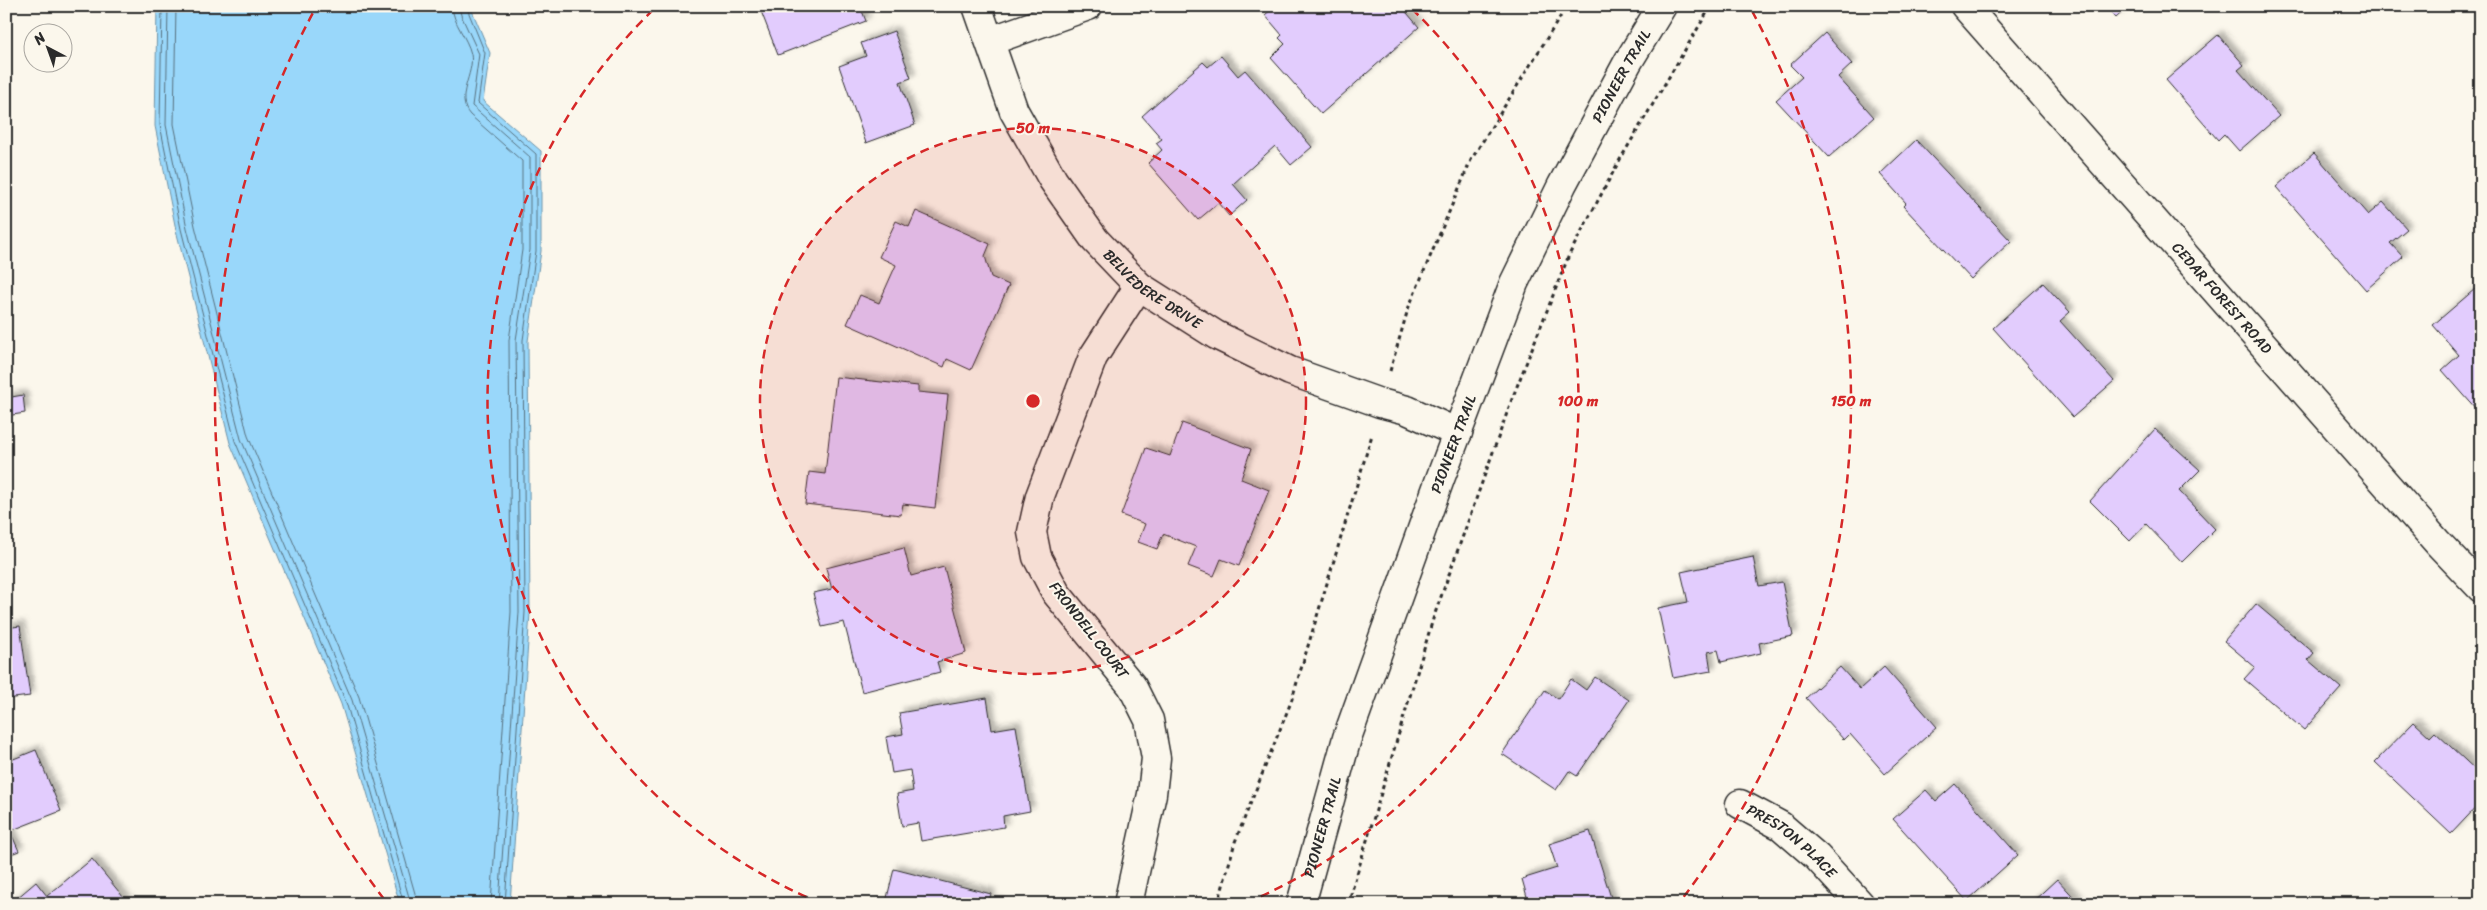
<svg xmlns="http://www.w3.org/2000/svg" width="2487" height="910" viewBox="0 0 2487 910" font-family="Sriracha,sans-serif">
<defs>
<filter id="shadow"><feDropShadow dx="4.5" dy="-4.5" stdDeviation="2.5" flood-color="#0004"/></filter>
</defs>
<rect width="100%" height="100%" fill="#fbf7ec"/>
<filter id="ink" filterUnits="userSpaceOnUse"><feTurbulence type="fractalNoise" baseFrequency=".02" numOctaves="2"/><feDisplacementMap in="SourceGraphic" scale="10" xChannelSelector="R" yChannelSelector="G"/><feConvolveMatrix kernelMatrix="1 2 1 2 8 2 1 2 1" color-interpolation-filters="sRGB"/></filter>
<g filter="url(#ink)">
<path fill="#99d7fa" stroke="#6d92a7" d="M157 6H470L490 53 483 101 541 151V251L528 341 530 613 510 904H400L341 704 230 443 176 230 155 126Z"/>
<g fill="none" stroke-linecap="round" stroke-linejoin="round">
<path stroke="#57707e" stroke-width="1" d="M162 6 160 125 181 229 235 441 346 702 404 904
M168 6 166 125 187 228 241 439 352 700 411 904
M176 6 174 124 195 226 248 436 359 697 418 904
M452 6C453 24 467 37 471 54 475 74 454 97 470 115L522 161V250L509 340 511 612 491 904
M459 6 461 15 479 54 472 106 530 157V250L516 340 519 612 499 904
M466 6 485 53 478 103 536 154V251L523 340 525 612 505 904"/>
</g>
<path fill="#e2ccfd" stroke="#2b2b2b" filter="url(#shadow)" d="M759 6H860L866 21 778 55Z
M1275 6H1401L1419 27 1321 114 1271 58 1285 44 1279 38 1282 35 1265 15Z
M2105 6H2129L2116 18Z
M894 31 911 78 900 82 915 125 866 143 839 66 866 56 861 43Z
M1825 33 1852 64 1838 77 1874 117 1829 157 1776 100 1802 77 1790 65Z
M2218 35 2244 65 2238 70 2279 116 2239 151 2224 134 2218 140 2166 80Z
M1221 56 1238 76 1245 70 1312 147 1291 165 1275 146 1233 184 1247 200 1229 216 1218 203 1198 220 1148 163 1162 150 1156 143 1162 139 1142 116 1203 62 1208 67Z
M1916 140 2011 241 1971 279 1903 206 1906 203 1880 174Z
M2314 153 2368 215 2383 202 2407 229 2390 243 2403 257 2366 290 2276 187Z
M916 211 990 244 985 256 991 277 1009 285 971 370 947 359 944 367 847 324 860 295 879 303 896 265 879 257 896 221 909 227Z
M2043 283 2070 312 2060 321 2114 381 2073 417 1993 328Z
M2475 289 2481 295V406L2477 410 2442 370 2459 355 2433 325Z
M836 377 918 386V392L948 395 935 508 903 504 901 515 805 504 809 472 825 474Z
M23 395 25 413 6 416V398Z
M1182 423 1251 449 1241 479 1269 490 1239 566 1221 559 1214 576 1188 566 1196 547 1163 534 1157 549 1138 542 1145 524 1121 515 1146 448 1170 456Z
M2155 429 2200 470 2179 491 2215 529 2182 562 2146 524 2130 541 2090 501Z
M904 548 911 576 944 567 966 653 937 662 940 672 862 692 844 622 822 627 813 593 832 589 826 568Z
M1753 557 1759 586 1782 582 1793 636 1759 643 1761 653 1721 662 1718 650 1708 652 1711 671 1673 678 1658 608 1688 602 1681 572Z
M2256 604 2314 653 2308 660 2341 688 2304 730 2244 679 2255 667 2224 641Z
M20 626 30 696 6 699V628Z
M1840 667 1860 689 1884 667 1937 727 1885 774 1850 734 1844 740 1806 698Z
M1595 677 1629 700 1577 776 1569 771 1556 790 1502 754 1545 690 1558 699 1571 679 1586 690Z
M987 698 992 730 1016 726 1030 811 1003 816 1004 827 921 841 918 823 902 826 897 794 913 791 910 770 892 773 886 737 903 734 899 713Z
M2414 722 2430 737 2435 732 2481 775V802L2451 834 2375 762Z
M36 750 61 811 10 831 19 851 6 856V762Z
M1955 784 2018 855 1967 901 1893 819 1926 790 1936 801Z
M1590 831 1613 904H1529L1522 879 1557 868 1549 844Z
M92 859 129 904H10L36 882 47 896Z
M894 869 991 894 989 901 1001 904H894L886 902Z
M2057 879 2080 904H2030Z"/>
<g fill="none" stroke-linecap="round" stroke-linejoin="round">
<g stroke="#2b2b2b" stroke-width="31">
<g id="minor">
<path id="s1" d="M977 6 1014 111 1053 180 1095 240 1139 286 1216 335 1290 371 1380 403 1407 410 1458 433"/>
<path id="s2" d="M1965 6 2438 543 2481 588"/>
<path d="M990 41 1088 6"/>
<path id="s3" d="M1740 804 1781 826 1817 857 1860 904"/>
<path d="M1128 904 1152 794 1156 758 1149 720 1132 686 1056 593 1037 557 1032 532 1040 496 1093 357 1139 286"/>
</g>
</g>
<g stroke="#2b2b2b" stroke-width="31">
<g id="secondary">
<path id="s4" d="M1301 904 1347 738 1440 479 1514 283 1562 185 1628 62 1662 6"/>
</g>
</g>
<path stroke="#2b2b2b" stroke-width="3" stroke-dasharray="4 4" stroke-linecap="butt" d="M1390 371 1408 309 1471 160 1567 6
M1218 904 1235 842 1291 702 1372 435
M1348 904 1433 619 1512 399 1569 255 1618 163 1711 6"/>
<use href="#minor" stroke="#fbf7ec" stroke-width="28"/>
<use href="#secondary" stroke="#fbf7ec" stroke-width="28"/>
</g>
</g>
<circle cx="1033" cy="401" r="273" fill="#d62828" fill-opacity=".12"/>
<g fill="none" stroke="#d62828" stroke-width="2.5" stroke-dasharray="9 6">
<circle cx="1033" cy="401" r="273"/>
<path d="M820 903A545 545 0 0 1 654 9M1412 9A545 545 0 0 1 1246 903"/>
<path d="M384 899A818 818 0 0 1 314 11M1752 11A818 818 0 0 1 1682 899"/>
</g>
<g text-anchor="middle" stroke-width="4" stroke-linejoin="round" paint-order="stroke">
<g font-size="15" fill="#2b2b2b" stroke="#fbf7ec">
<text dy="5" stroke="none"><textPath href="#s4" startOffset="890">PIONEER TRAIL</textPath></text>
<text dy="5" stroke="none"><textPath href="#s1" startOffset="340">BELVEDERE DRIVE</textPath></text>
<text dy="5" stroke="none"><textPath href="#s2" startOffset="389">CEDAR FOREST ROAD</textPath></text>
<text dy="5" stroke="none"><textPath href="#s4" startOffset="485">PIONEER TRAIL</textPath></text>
<text transform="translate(1089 630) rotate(52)" y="5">FRONDELL COURT</text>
<text dy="5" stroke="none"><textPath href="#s4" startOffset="80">PIONEER TRAIL</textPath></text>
<text dy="5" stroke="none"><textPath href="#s3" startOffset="64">PRESTON PLACE</textPath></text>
</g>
</g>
<circle cx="1033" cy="401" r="8" fill="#d62828" stroke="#fbf7ec" stroke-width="2.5"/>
<g font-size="15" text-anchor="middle" font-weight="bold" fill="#d62828" stroke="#fbf7ec" stroke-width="4" stroke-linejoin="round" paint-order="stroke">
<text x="1033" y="133">50 m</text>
<text x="1578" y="406">100 m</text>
<text x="1851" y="406">150 m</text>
</g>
<rect width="2487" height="910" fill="none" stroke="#fbf7ec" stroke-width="25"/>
<rect x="12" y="12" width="2462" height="885" fill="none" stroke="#2b2b2b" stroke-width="2" filter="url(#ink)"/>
<g transform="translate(48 48) rotate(319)"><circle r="24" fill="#fbf7ec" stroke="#a8a59f"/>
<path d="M0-4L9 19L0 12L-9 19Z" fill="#2b2b2b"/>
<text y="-8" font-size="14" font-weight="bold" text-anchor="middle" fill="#2b2b2b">N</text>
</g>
</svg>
